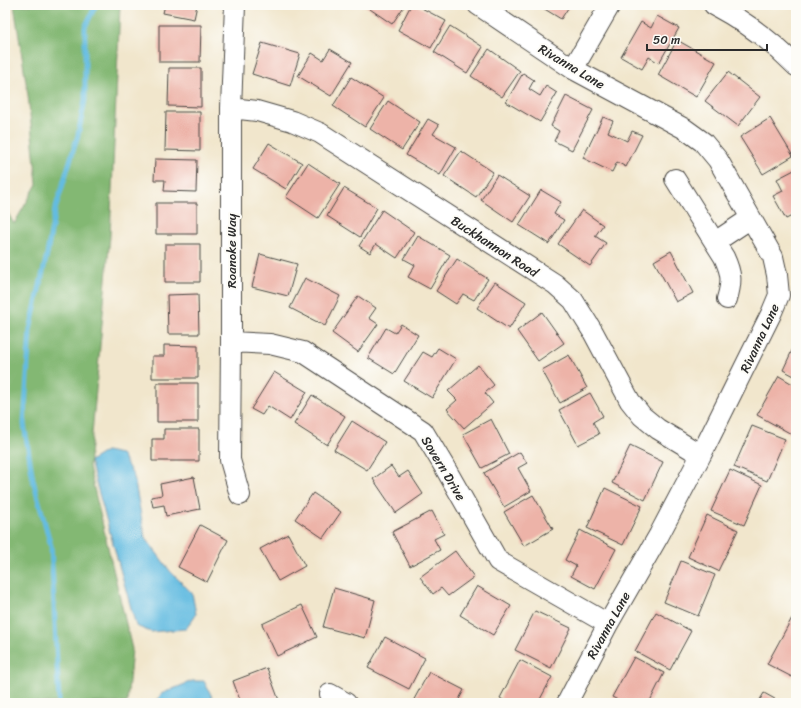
<svg xmlns="http://www.w3.org/2000/svg" width="801" height="708" viewBox="0 0 801 708" font-family="Sriracha,sans-serif">
<rect width="100%" height="100%" fill="#fdfcf7"/>
<filter id="ink" filterUnits="userSpaceOnUse"><feTurbulence type="fractalNoise" baseFrequency=".025" numOctaves="2"/><feDisplacementMap in="SourceGraphic" scale="8" xChannelSelector="R" yChannelSelector="G"/><feConvolveMatrix kernelMatrix="1 2 1 2 8 2 1 2 1" color-interpolation-filters="sRGB"/></filter>
<filter id="wash" filterUnits="userSpaceOnUse"><feTurbulence type="fractalNoise" baseFrequency=".012" numOctaves="4" result="noise"/><feDisplacementMap in="SourceGraphic" scale="16" xChannelSelector="R" yChannelSelector="G"/><feGaussianBlur stdDeviation="0.9" result="paint"/><feColorMatrix in="noise" values="0 0 0 0 0 0 0 0 0 0 0 0 0 0 0 0 0 1.4 0 .05"/><feComposite in="paint" operator="in"/></filter>
<g filter="url(#wash)">
<rect width="100%" height="100%" fill="#f1e6cc"/>
<path fill="#83b873" stroke="#57724f" d="M14 5H120L110 236 89 467 132 649 127 703H5V208L14 224 37 184 28 95Z"/>
<path fill="#64bce1" stroke="#487486" d="M106 451 121 454 134 477 145 537 170 571 192 593 196 614 186 629 151 632 136 626 90 461Z
M192 681H204L215 703H156L161 694Z"/>
<g fill="none" stroke-linecap="round" stroke-linejoin="round">
<path stroke="#64bce1" stroke-width="5" d="M59 703 51 546 33 480 24 424 30 330 47 254 55 210 78 135 85 100V27L96 5"/>
</g>
<g id="blocks">
<path fill="#edb3a8" d="M165 5H197L194 19 163 13Z
M364 5H405L392 24Z
M411 5H416L446 21 431 48 398 30Z
M538 5H570L561 19Z
M657 16 679 28 659 63 649 57 642 69 621 57 641 22 651 28Z
M159 25H201L200 62H159Z
M450 26 483 47 467 73 434 52Z
M677 40 716 62 696 97 658 75Z
M262 43 300 54 290 86 252 74Z
M330 49 352 62 331 96 298 76 312 53 323 60Z
M489 49 520 71 502 97 471 76Z
M169 68H201V107L168 106Z
M728 72 760 97 738 126 705 101Z
M523 73 534 80 529 89 540 96 546 86 557 93 540 122 506 102Z
M351 77 384 98 365 127 333 106Z
M566 96 593 110 572 150 554 141 559 131 551 126Z
M388 101 420 122 402 150 370 129Z
M166 112H200V151L165 150Z
M603 117 613 121 608 132 627 141 632 131 642 135 626 167 617 162 612 172 583 158Z
M770 118 793 156 763 174 740 137Z
M428 119 439 125 433 134 456 147 440 175 406 155Z
M269 143 302 163 286 189 253 169Z
M461 151 493 172 476 197 444 176Z
M155 159 197 160 196 192 164 191 165 180H154Z
M308 163 340 184 318 218 286 197Z
M796 169V214L786 219 773 196 783 191 777 179Z
M497 175 530 196 513 222 481 200Z
M344 188 377 208 360 237 327 216Z
M541 190 561 202 554 214 564 220 549 244 519 225Z
M156 203H197V234H156Z
M382 210 414 232 397 258 376 244 370 253 359 246Z
M582 210 603 225 595 236 606 243 590 266 558 244Z
M418 236 450 255 430 289 408 277 415 265 404 259Z
M165 244H200V282H165Z
M671 251 693 293 676 302 654 261Z
M260 254 297 264 288 296 252 287Z
M457 259 488 279 474 300 463 294 456 304 436 291Z
M305 278 340 296 325 326 290 308Z
M495 282 526 302 509 329 477 308Z
M198 294 199 334H168L167 295Z
M358 296 376 308 369 318 378 324 358 352 332 333Z
M542 312 564 343 538 361 517 331Z
M401 324 418 335 394 374 368 358 386 328 395 333Z
M796 342V377L783 370Z
M164 345 198 346V378H152V356H164Z
M438 348 456 359 432 398 404 381 423 352 432 357Z
M569 355 587 388 560 403 542 370Z
M478 365 494 385 485 393 493 403 464 428 447 409 457 400 448 391Z
M274 372 307 392 290 420 268 406 262 415 251 409Z
M779 376 796 386 795 436 757 415Z
M157 383H198V422H157Z
M590 393 603 416 593 422 599 434 578 445 559 410Z
M312 395 345 416 327 445 294 424Z
M491 419 509 454 482 468 463 434Z
M352 421 385 442 367 470 334 450Z
M752 426 785 439 767 481 734 467Z
M164 429H199V461H152V439H164Z
M630 446 663 462 645 500 612 483Z
M520 452 527 463 518 468 531 491 504 507 484 473Z
M391 466 399 477 408 471 423 494 396 513 373 479Z
M730 470 762 485 744 525 711 511Z
M194 477 200 509 166 516 164 505 153 507 151 497 162 495 160 484Z
M605 488 642 506 623 545 587 528Z
M313 493 341 512 323 538 295 519Z
M533 495 553 529 524 546 504 512Z
M432 511 444 534 434 539 440 550 410 566 392 532Z
M707 515 738 530 718 571 688 557Z
M200 525 228 540 207 582 178 567Z
M580 530 616 549 595 589 571 576 576 566 565 560Z
M288 534 305 566 278 581 260 549Z
M455 551 474 577 448 596 441 588 433 594 420 577Z
M681 561 715 575 698 616 664 602Z
M477 586 511 606 493 635 460 615Z
M334 588 375 600 365 638 323 627Z
M302 605 317 637 277 656 262 624Z
M535 611 571 628 551 668 515 650Z
M656 612 691 631 670 670 635 651Z
M792 618 796 621V669L792 677 767 664Z
M385 637 425 658 409 689 368 668Z
M634 657 664 673 649 703H624L612 697Z
M520 660 552 677 538 703H508L500 698Z
M267 668 280 703H241L233 681Z
M429 672 464 690 457 703H412Z
M764 693 782 703H758Z"/>
</g>
</g>
<g filter="url(#ink)">
<use href="#blocks" fill-opacity="0" stroke="#494743" stroke-width="1"/>
<g fill="none" stroke-linecap="round" stroke-linejoin="round">
<g stroke="#494743" stroke-width="22">
<path id="minor" d="M235 5 231 108V342L230 460 240 495
M478 5 573 69 685 129 703 142 718 160 773 257 777 275 779 295 771 314 701 455 659 535 608 624 567 703
M714 5C744 21 772 41 796 66
M573 69 610 5
M231 108 257 111 292 121 320 133 555 284 573 300 593 332 630 401 642 416 658 429 701 455
M675 179 724 257C732 274 732 282 727 299
M715 242 751 218
M231 342 270 344 303 352 423 431 444 466 498 561 608 624
M330 694 346 703"/>
</g>
<use href="#minor" stroke="#fff" stroke-width="20"/>
</g>
</g>
<g text-anchor="middle" stroke-width="4" stroke-linejoin="round" paint-order="stroke">
<g font-size="13" fill="#2b2b2b" stroke="#fdfcf7">
<text transform="translate(572 66) rotate(31)" y="5">Rivanna Lane</text>
<text transform="translate(495 246) rotate(33)" y="5">Buckhannon Road</text>
<text transform="translate(231 251) rotate(-90)" y="5">Roanoke Way</text>
<text transform="translate(759 338) rotate(-65)" y="5">Rivanna Lane</text>
<text transform="translate(444 468) rotate(59)" y="5">Sovern Drive</text>
<text transform="translate(608 625) rotate(-61)" y="5">Rivanna Lane</text>
</g>
</g>
<rect width="801" height="708" fill="none" stroke="#fdfcf7" stroke-width="20"/>
<path d="M647 44v6h120v-6" fill="none" stroke="#2b2b2b" stroke-width="2"/>
<text x="653" y="44" font-size="12" fill="#2b2b2b" stroke="#fdfcf7" stroke-width="3" paint-order="stroke">50 m</text>
</svg>
